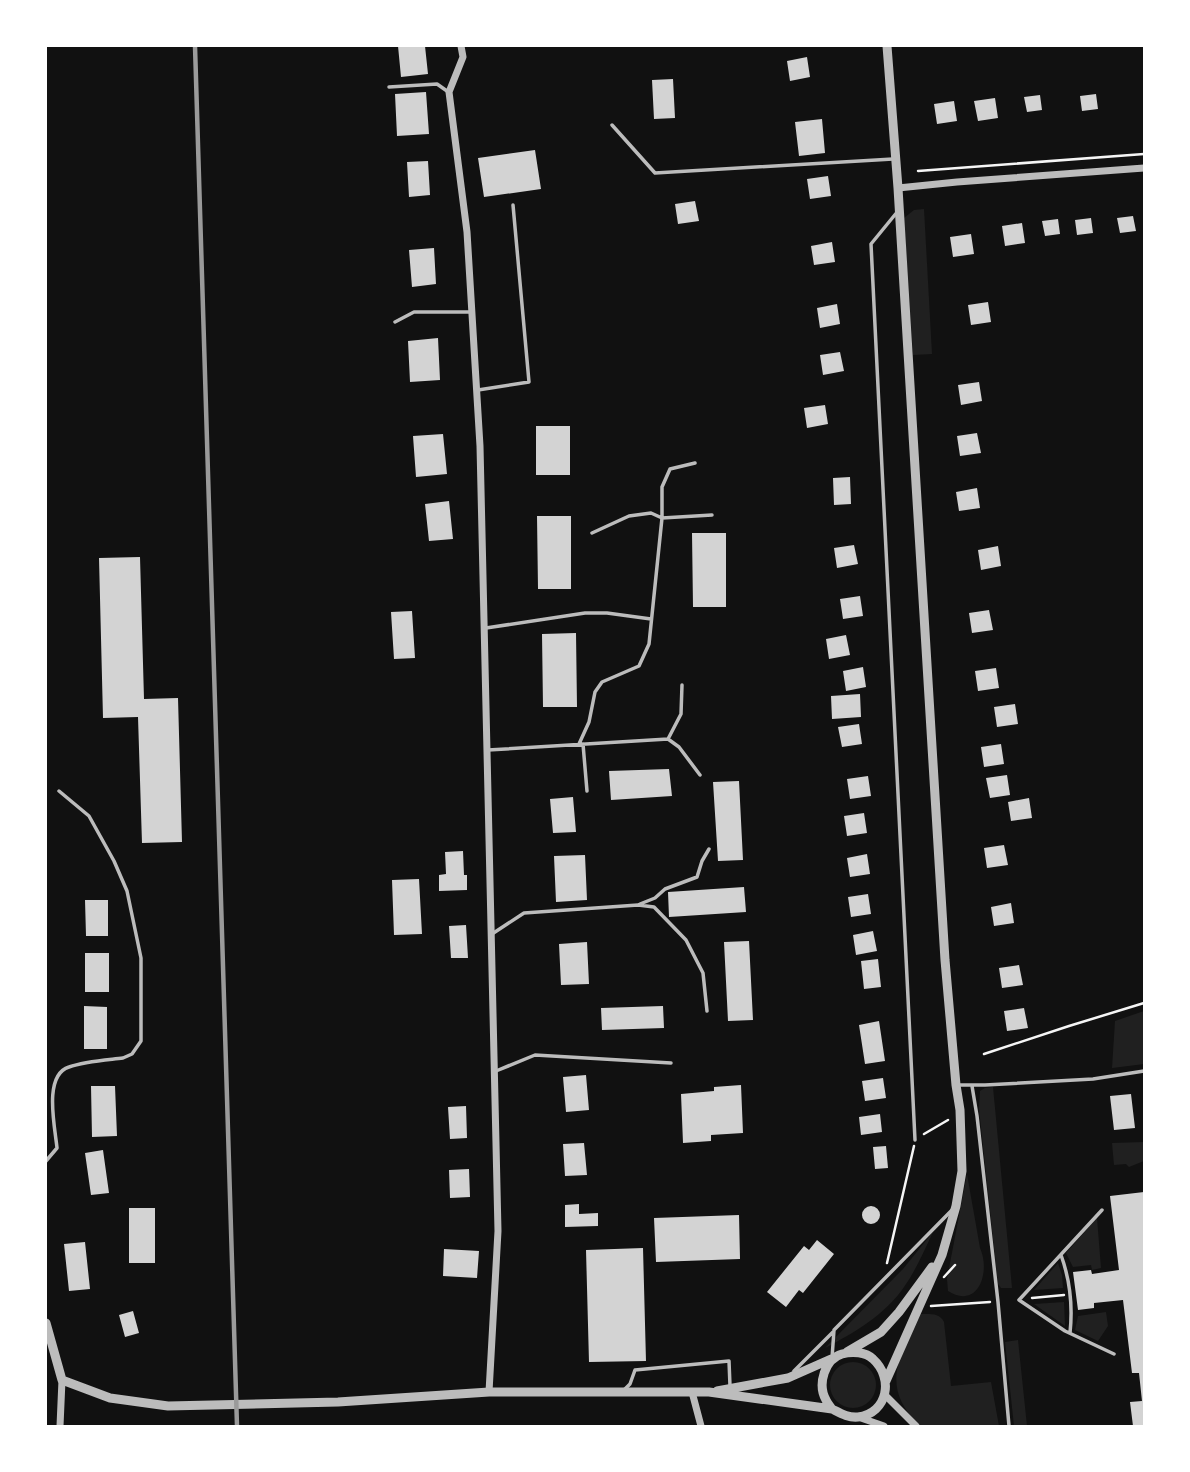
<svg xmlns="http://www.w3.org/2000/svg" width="1190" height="1472" viewBox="0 0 1190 1472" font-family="'Noto Serif',serif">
<rect width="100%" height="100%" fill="#111"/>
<path fill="#202020" d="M924 209 932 354 913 355 904 218 914 210Z
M1144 1011V1064L1112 1068 1115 1021Z
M993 1087 1012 1288H1001L998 1284 979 1109 980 1091 985 1088Z
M1144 1142V1161L1129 1167 1126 1164 1114 1165 1112 1143Z
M967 1174 980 1248C991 1272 978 1310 948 1291L947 1279Z
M1097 1218 1101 1268 1092 1270 1091 1265 1073 1267 1066 1253Z
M933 1232C924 1251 916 1270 904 1287 886 1314 854 1333 825 1348L903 1269Z
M1058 1263 1062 1275 1063 1288 1034 1290Z
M1064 1302 1065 1326 1034 1304Z
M1106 1312 1108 1326 1098 1341 1075 1330 1078 1316Z
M922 1314C930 1314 940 1313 944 1322L951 1386 991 1382 999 1426H920C880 1387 899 1360 917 1315Z
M1018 1340 1027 1426H1014L1005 1342Z
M830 1385a23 23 0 1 1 46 0a23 23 0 1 1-46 0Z"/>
<path fill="#d3d3d3" d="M398 46H425L428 74 401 77Z
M807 57 810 77 790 81 787 61Z
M673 79 675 118 654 119 652 80Z
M426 92 429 134 397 136 395 94Z
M1096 94 1098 109 1082 111 1080 96Z
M1040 95 1042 110 1027 112 1024 97Z
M995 98 998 118 978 121 974 101Z
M954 101 957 121 937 124 934 104Z
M822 119 825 153 799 156 795 122Z
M535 150 541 189 484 197 478 158Z
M428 161 430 195 409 197 407 162Z
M828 176 831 196 810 199 807 179Z
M695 201 699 221 678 224 675 204Z
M1133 216 1136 231 1120 233 1117 218Z
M1091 218 1093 233 1077 235 1075 220Z
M1058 219 1060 234 1045 236 1042 221Z
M1022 223 1025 243 1005 246 1002 226Z
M971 234 974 254 953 257 950 237Z
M832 242 835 262 814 265 811 246Z
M434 248 436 284 412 287 409 250Z
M988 302 991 322 971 325 968 305Z
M837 304 840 324 820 328 817 308Z
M438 338 440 380 410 382 408 341Z
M840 352 844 371 823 375 820 355Z
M979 382 982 401 961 405 958 385Z
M825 405 828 424 807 428 804 408Z
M536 426H570V475H536Z
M977 433 981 453 960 456 957 436Z
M443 434 447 474 416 477 413 436Z
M850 477 851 504 834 505 833 478Z
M977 488 980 508 959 511 956 492Z
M449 501 453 539 429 541 425 504Z
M537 516H571V589H538Z
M692 533H726V607H693Z
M854 545 858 564 837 568 834 548Z
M998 546 1001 566 981 570 978 550Z
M140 557 144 699 178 698 182 842 142 843 138 717 103 718 99 558Z
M860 596 863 616 843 619 840 599Z
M989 610 993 630 972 633 969 613Z
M412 611 415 658 394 659 391 612Z
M576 633 577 707H543L542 634Z
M846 635 850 655 829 659 826 639Z
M863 667 866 687 846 691 843 671Z
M996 668 999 688 978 691 975 671Z
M860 694 861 717 832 719 831 696Z
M1015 704 1018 724 997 727 994 707Z
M859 724 862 744 842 747 838 727Z
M1001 744 1004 764 984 767 981 747Z
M669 769 672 796 611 800 609 771Z
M1007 775 1010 795 990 798 986 778Z
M868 776 871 796 850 799 847 779Z
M739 781 743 860 718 861 713 782Z
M573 797 576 832 553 833 550 799Z
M1029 798 1032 818 1011 821 1008 802Z
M864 813 867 833 847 836 844 816Z
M1004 845 1008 865 987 868 984 848Z
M463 851 464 875H467V890L439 891V875L446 874 445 852Z
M867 854 870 874 850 877 847 858Z
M585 855 587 900 556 902 554 856Z
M419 879 422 934 394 935 392 880Z
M744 887 746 912 669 917 668 892Z
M868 894 871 914 851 917 848 897Z
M85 900H108V936H86Z
M1011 903 1014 923 994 926 991 907Z
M466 925 468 958H451L449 926Z
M873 931 877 951 856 955 853 935Z
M749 941 753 1020 728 1021 724 942Z
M587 942 589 984 561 985 559 944Z
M85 953H109V992H85Z
M878 959 881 987 864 989 861 961Z
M1019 965 1023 985 1002 988 999 968Z
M84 1006 107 1007V1049H84Z
M663 1006 664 1028 602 1030 601 1008Z
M1024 1008 1028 1028 1007 1031 1004 1011Z
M879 1021 885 1061 865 1064 859 1025Z
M586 1075 589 1110 566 1112 563 1077Z
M883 1078 886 1098 865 1101 862 1081Z
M741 1085 743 1133 711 1135V1141L683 1143 681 1094 714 1091V1087Z
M91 1086H115L117 1136 92 1137Z
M1131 1094 1135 1128 1114 1130 1110 1096Z
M466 1106 467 1138 450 1139 448 1107Z
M880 1114 882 1132 861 1135 859 1117Z
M584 1143 587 1175 565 1176 563 1144Z
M886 1146 888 1168 875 1169 873 1147Z
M103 1150 109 1193 91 1195 85 1153Z
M469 1169 470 1197 450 1198 449 1170Z
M1144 1192V1426H1133L1130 1402 1142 1401 1139 1373H1132L1123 1300 1094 1303V1308L1078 1310 1073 1272 1091 1270 1092 1274 1119 1270 1110 1196Z
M579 1204V1214L598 1213V1226L565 1227V1205Z
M862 1215a9 9 0 1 1 18 0a9 9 0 1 1-18 0Z
M129 1208H155V1263H129Z
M739 1215 740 1259 656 1262 654 1218Z
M817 1240 834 1254 803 1293 799 1290 786 1307 767 1292 804 1246 809 1250Z
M85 1242 90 1289 69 1291 64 1244Z
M643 1248 646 1361 589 1362 586 1250Z
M444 1249 479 1251 477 1278 443 1276Z
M133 1311 139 1333 125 1337 119 1315Z"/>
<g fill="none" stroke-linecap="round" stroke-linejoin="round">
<path stroke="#f5f5f5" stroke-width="2.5" d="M918 171 1144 154
M984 1054 1069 1026 1144 1003
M924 1134 948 1120
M887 1263 914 1146
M944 1277 955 1265
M1032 1298 1064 1295
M931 1306 990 1302"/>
<path stroke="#bcbcbc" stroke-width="3.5" d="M389 87 437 84 447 91
M612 125 655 173 893 159
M898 211 871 244 915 1140
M395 322 414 312H472
M478 390 529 382 513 205
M592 533 629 516 651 513 662 518 712 515
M486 628 585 613H607L651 619
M668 739 681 714 682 685
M579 744 589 722 595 692 602 682 639 666 649 644 662 518V487L670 469 695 463
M583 744 587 791
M488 750 668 739 679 747 700 775
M640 904 655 898 665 889 697 877 702 861 709 849
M492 934 524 913 638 905 654 907 686 940 703 973 707 1011
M496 1071 535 1055 671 1063
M958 1085H985L1093 1079 1144 1071
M972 1086 977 1116 998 1302 1009 1426
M46 1161 57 1148C55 1127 43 1075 69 1067 85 1061 106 1060 123 1058L132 1054 141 1041V958L127 891 114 861 89 816 59 791
M1102 1210 1019 1300 1065 1331 1114 1354
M1061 1255C1070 1280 1073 1305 1070 1333
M832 1358 834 1330 952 1210
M794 1371 833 1332
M624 1390 630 1384 635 1370 729 1361 730 1386"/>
<path stroke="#bcbcbc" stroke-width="7" d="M461 46 463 57 449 92 467 232 480 446 498 1231 489 1392
M898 188 957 182 1144 168
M692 1392 701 1426
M885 1395 916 1426
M858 1417 884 1426
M60 1426 62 1380"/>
<path stroke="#bcbcbc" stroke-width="9" d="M46 1323 62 1380 110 1398 168 1406 338 1402 489 1392H709L832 1409C840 1413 848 1418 858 1417 888 1413 894 1378 873 1359 866 1352 852 1351 842 1354 825 1359 817 1384 826 1400 827 1403 830 1406 832 1409
M847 1352 881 1332 899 1312 932 1267
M886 1381 942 1255 956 1206 962 1171 960 1110 956 1085 945 960 898 188 887 46
M717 1391 788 1378 831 1359"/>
<path stroke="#9a9a9a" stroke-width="4.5" d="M195 46 237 1426"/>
</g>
<rect width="1190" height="1472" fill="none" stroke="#ffffff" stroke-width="94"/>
</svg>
